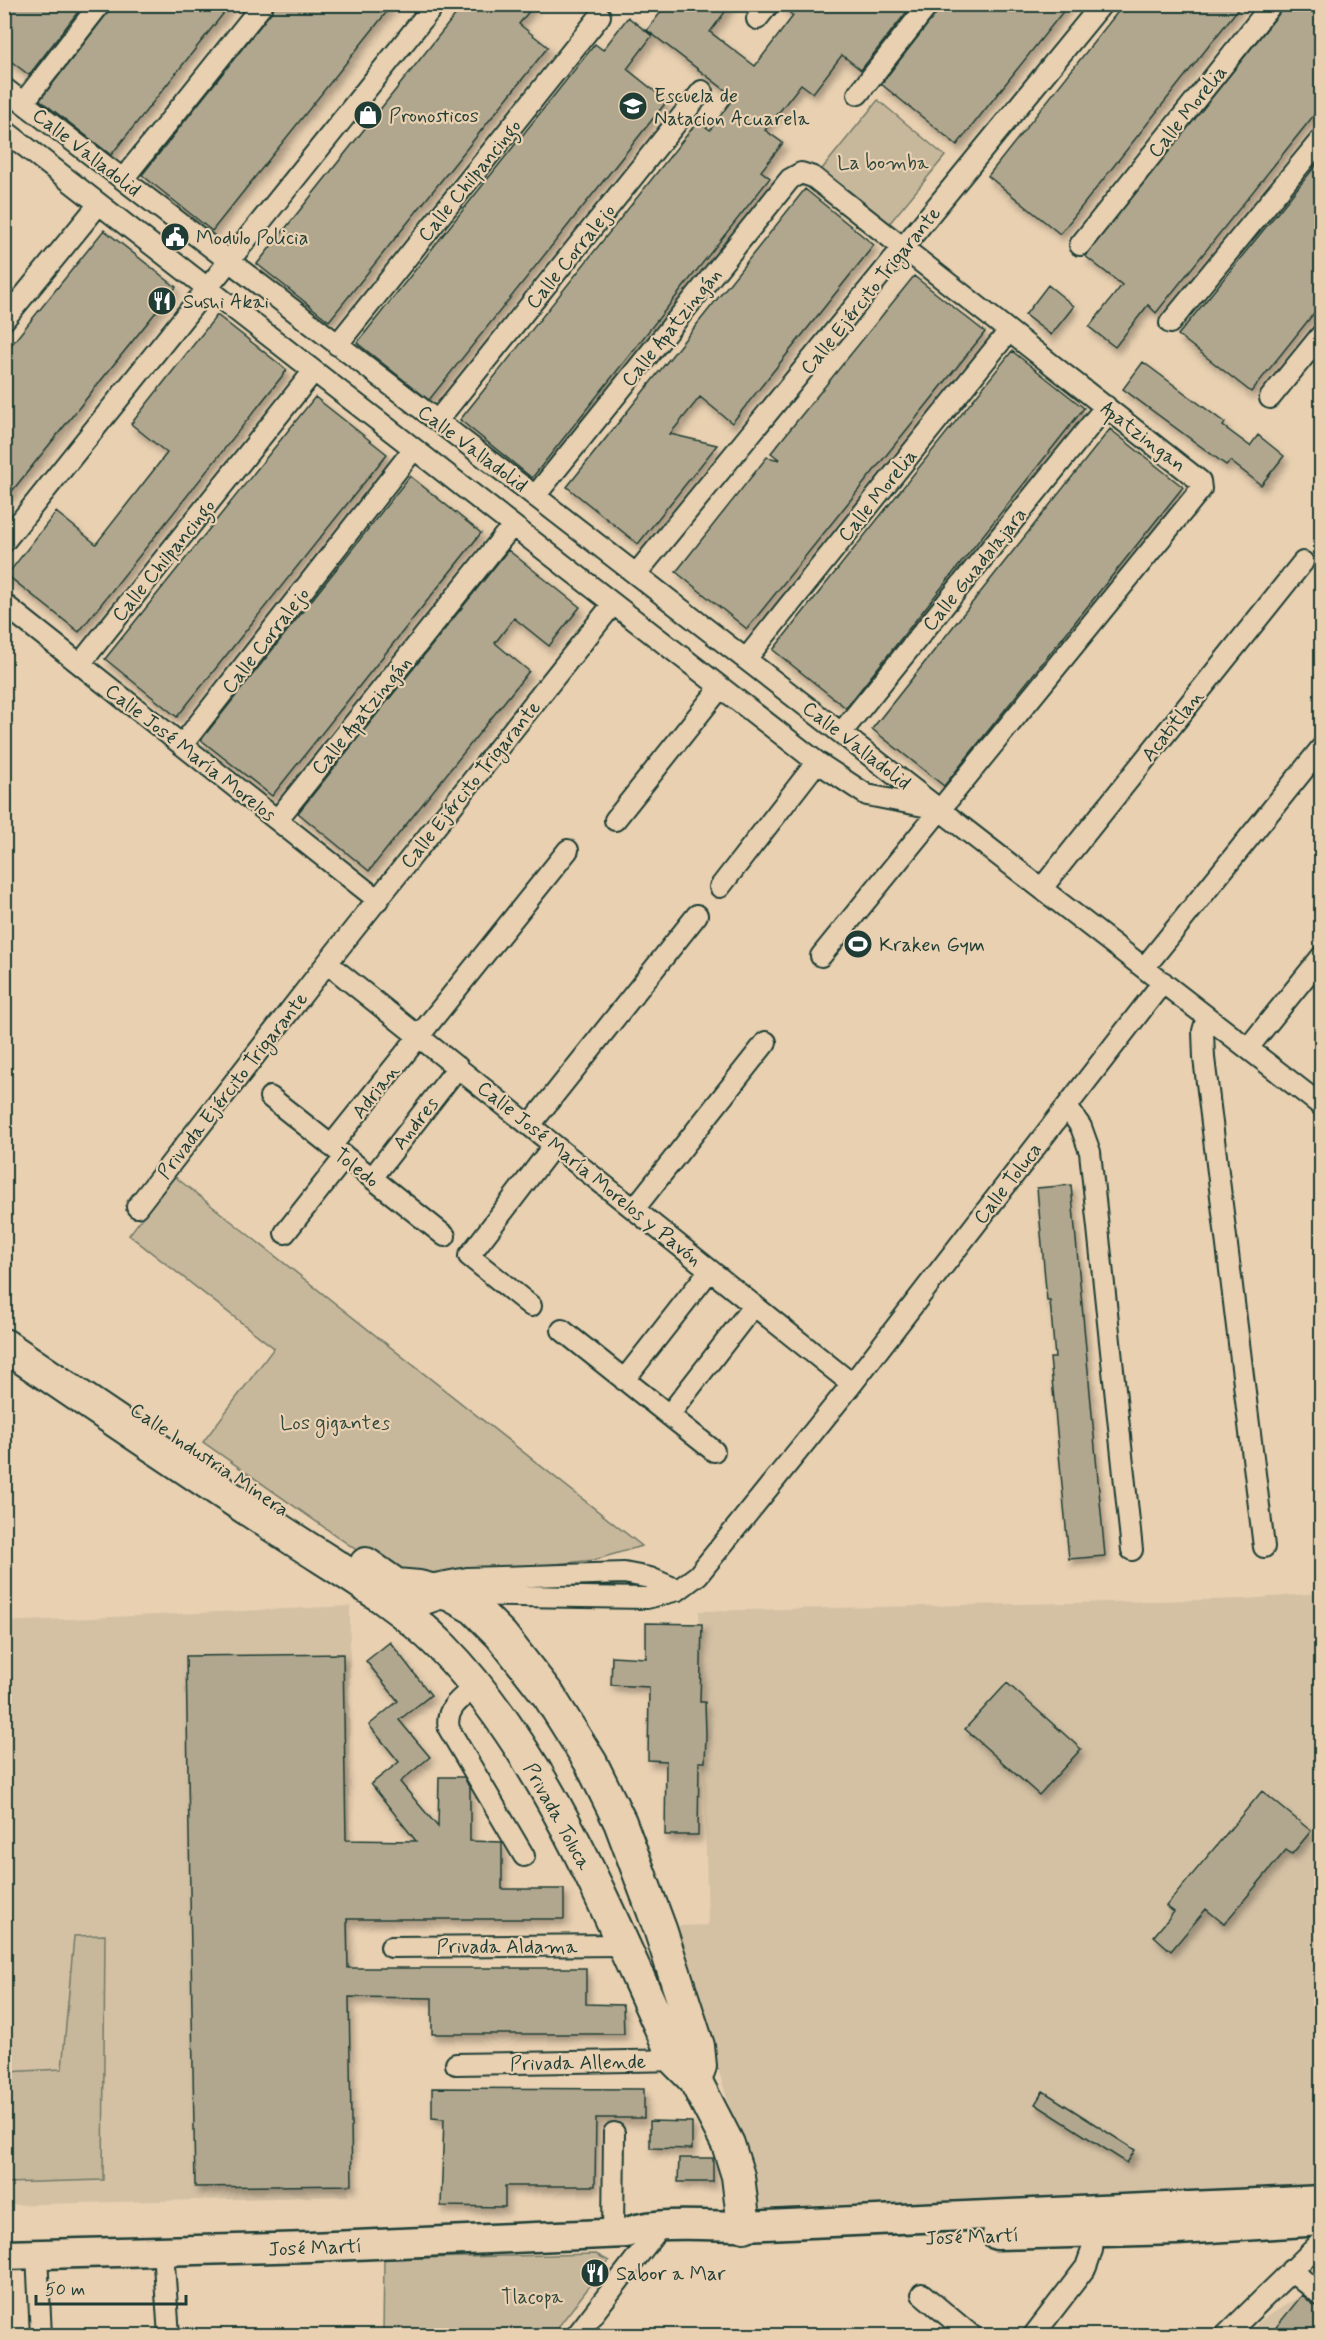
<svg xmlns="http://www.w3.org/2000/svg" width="1326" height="2340" viewBox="0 0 1326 2340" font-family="Mynerve,sans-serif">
<defs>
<filter id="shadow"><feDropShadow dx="3.5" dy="6" stdDeviation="3" flood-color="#0004"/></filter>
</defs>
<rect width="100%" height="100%" fill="#e8d0b1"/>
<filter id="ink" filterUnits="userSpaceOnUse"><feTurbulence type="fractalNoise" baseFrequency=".0167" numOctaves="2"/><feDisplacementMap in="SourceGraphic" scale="12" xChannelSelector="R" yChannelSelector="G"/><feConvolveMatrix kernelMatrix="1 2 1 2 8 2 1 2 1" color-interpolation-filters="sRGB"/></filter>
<g filter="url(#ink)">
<path fill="#d4c1a4" d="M1321 1593V2184L761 2208 674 1926 708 1925 699 1611 1246 1599Z
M350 1606 348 2196 5 2205 4 1622Z
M1321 2283V2335L1247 2336 1260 2321Z"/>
<path fill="#c7b89c" stroke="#737a68" stroke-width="1.5" d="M878 100 945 156 889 224 822 169Z
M174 1176 642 1546 594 1560 399 1580 203 1442 274 1348 129 1235Z
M105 1935 103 2180 5 2183V2072L62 2069 74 1936Z
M596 2254 609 2261 552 2335H383L384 2259Z"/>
<path fill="#b1a78e" stroke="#1f3d34" stroke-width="1.5" filter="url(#shadow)" d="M4 4H84L29 75 4 56Z
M112 4H231L111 155 40 100 109 11Z
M393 4 212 231 142 175 272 11 275 4Z
M464 4H535L519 24 548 47 329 321 257 264Z
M667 4H731L710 32 755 66 793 16 781 4H913L861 70 842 55 813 93 801 84 765 130 783 143 761 171 770 178 532 478 460 420 698 121 710 130 734 97 647 30Z
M941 4H1069L957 145 881 84 938 11Z
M1124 4H1242L1060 234 988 176Z
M1284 4H1322V105L1156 313 1148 305 1115 347 1089 327 1122 285 1085 256 1281 11Z
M628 17 652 36 627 69 667 101 429 400 357 343 595 44 603 50Z
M1322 158V303L1251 392 1178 335Z
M805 189 874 245 732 423 700 397 670 434 717 445 638 544 567 487Z
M104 230 176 287 4 501V354Z
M914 276 985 332 747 629 676 572 767 457 780 460 771 453Z
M1048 285 1074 306 1051 335 1025 315Z
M217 315 287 370 79 632 7 575 56 512 96 544 167 453 131 424Z
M1012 351 1084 408 846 708 773 650Z
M1143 362 1225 423 1223 426 1250 446 1258 435 1284 456 1261 485 1230 461 1226 465 1123 389Z
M315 397 387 454 177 717 105 659Z
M1110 429 1183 487 944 786 872 729Z
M410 476 481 533 272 796 201 740Z
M508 550 580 607 549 646 514 618 495 643 529 671 369 871 298 813Z
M1071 1185 1105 1556 1069 1559 1050 1358H1055L1050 1301H1047L1037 1188Z
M646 1623 702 1624 700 1702H705L706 1734 705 1762H699L698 1835H665L666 1761 648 1760 649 1687 611 1685 612 1656 646 1658Z
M390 1642 431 1695 399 1720 430 1757 400 1782 438 1827 439 1777H464L470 1789V1841L502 1842V1889H564V1919H347L348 1968H586V2004L623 2005 624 2034H432V1998L349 1997 352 2185 195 2187 186 1656 343 1654 346 1840 416 1841 371 1784 399 1762 369 1725 398 1701 366 1661Z
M1007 1683 1081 1749 1039 1795 965 1729Z
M1262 1791 1311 1831 1292 1854 1286 1850 1224 1924 1206 1909 1171 1951 1154 1936 1174 1912 1166 1906Z
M432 2088 644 2089V2118H596L595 2186H505V2207L441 2206 444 2119 432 2118Z
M1043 2091 1135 2150 1127 2163 1035 2104Z
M650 2121 692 2122V2149L650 2148Z
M679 2158H713V2182H678Z
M1302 2295 1314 2305 1322 2308V2336H1269Z"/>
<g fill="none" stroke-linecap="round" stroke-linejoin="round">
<g stroke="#1f3d34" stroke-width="24">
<path id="minor" d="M757 19 769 4
M4 88 535 496 1322 1106
M858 94 929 4
M23 103 100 4
M4 130 817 762 867 795 934 808
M123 179 263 4
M1080 245 1272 4
M4 320 98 205
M1170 323 1322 138
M337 345 600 16
M1270 398 1322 334
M437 421 702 91
M535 496 790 179 801 173 813 177 1200 481 1201 489 821 956
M4 542 435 4
M636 574 1102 4
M4 604 378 900
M746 659 1009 331
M80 664 313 372
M841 733 1106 406
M182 745 413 450
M277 820 512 526
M615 820 720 688
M720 887 817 762
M1042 888 1303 562
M327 963 852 1384
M1144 968 1322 747
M1207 1017 1203 1031 1204 1058 1264 1547
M1248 1048 1322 956
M270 1097 445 1236
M1067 1107 1081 1127 1090 1152 1132 1550
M530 1125 697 915
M331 1146 568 850
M372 1178 458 1067
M137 1207 327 963 613 604
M634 1209 766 1042
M285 1233 345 1157
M531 1306 469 1256 554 1145
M562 1330 714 1451
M624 1380 710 1270
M669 1415 754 1305
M429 1585 467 1578 624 1573 650 1578 678 1590
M408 1616 425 1604 451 1595 647 1598 678 1590 698 1575 852 1384 1163 982
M476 1686C462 1698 444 1708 449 1729L524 1856
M391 1947 622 1945
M456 2064 684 2060
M613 2233 614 2133
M163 2250 169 2336
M37 2254 41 2336
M1291 2270 1322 2296
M922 2294 972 2336
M576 2336 661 2226
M1033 2336 1086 2267 1092 2250 1094 2219
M1225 2336 1322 2241"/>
</g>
<g stroke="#1f3d34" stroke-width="33">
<path id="secondary" d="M997 2235 1177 2230 1322 2221
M4 2255 310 2247 626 2233C651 2220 714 2226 744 2226L1322 2200"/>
</g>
<g stroke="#1f3d34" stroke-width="36">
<path id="primary" d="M4 1345C95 1407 186 1469 278 1529 333 1566 395 1599 442 1647 550 1758 611 1922 676 2061L695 2080 728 2144 738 2176 744 2226
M366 1564 396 1585 419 1587 451 1595 474 1608 501 1635 549 1696 591 1763 620 1822 660 1929 698 2046 700 2066 695 2080"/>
</g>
<use href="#minor" stroke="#e8d0b1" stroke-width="20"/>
<use href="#secondary" stroke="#e8d0b1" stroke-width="28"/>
<use href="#primary" stroke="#e8d0b1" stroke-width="32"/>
</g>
</g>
<defs>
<g id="school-disc" transform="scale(1.5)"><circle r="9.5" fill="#1f3d34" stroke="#e8d0b1"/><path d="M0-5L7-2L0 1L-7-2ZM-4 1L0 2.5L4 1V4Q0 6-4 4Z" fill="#fff"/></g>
<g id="shop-disc" transform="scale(1.5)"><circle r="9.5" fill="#1f3d34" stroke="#e8d0b1"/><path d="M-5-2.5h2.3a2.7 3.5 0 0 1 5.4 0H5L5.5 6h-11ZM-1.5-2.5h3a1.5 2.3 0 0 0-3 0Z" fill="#fff"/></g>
<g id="civic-disc" transform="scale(1.5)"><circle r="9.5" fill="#1f3d34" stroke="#e8d0b1"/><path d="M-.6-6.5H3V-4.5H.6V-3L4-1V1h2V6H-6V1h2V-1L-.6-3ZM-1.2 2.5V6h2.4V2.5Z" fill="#fff"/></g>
<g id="restaurant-disc" transform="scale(1.5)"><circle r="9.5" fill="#1f3d34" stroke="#e8d0b1"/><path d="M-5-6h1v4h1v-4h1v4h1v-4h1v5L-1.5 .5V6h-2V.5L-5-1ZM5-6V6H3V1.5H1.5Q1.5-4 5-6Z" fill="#fff"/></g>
<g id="stadium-disc" transform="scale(1.5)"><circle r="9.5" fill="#1f3d34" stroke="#e8d0b1"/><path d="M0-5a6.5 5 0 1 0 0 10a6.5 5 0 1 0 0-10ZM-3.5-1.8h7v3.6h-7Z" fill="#fff"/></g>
</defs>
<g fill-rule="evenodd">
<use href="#school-disc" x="633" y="106"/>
<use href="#shop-disc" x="368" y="115"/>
<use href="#civic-disc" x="175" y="237"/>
<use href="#restaurant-disc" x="162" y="301"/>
<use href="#stadium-disc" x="858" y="944"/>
<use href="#restaurant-disc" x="595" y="2273"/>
</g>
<g text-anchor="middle" stroke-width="4.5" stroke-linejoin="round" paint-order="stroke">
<g font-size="20" fill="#1f3d34" stroke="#e8d0b1" text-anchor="start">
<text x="654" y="102">Escuela de<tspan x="654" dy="23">Natacion Acuarela</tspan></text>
<text x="389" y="122">Pronosticos</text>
<text x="196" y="244">Modulo Policia</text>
<text x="183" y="308">Sushi Akai</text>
<text x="879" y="951">Kraken Gym</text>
<text x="616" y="2280">Sabor a Mar</text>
</g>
<g font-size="20" fill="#1f3d34" stroke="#e8d0b1">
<text transform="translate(1187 111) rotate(-51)" y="7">Calle Morelia</text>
<text transform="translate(87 152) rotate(38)" y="7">Calle Valladolid</text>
<text transform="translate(469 180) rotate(-51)" y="7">Calle Chilpancingo</text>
<text transform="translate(570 256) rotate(-51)" y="7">Calle Corralejo</text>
<text transform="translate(870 290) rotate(-51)" y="7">Calle Ejército Trigarante</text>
<text transform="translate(671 327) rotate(-51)" y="7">Calle Apatzingán</text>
<text transform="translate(1144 436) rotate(38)" y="7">Apatzingan</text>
<text transform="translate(473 448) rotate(37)" y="7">Calle Valladolid</text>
<text transform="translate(877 495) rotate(-51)" y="7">Calle Morelia</text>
<text transform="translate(163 560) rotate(-51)" y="7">Calle Chilpancingo</text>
<text transform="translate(974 569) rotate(-51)" y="7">Calle Guadalajara</text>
<text transform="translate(265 640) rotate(-52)" y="7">Calle Corralejo</text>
<text transform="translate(361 715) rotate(-51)" y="7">Calle Apatzingán</text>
<text transform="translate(1172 725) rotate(-51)" y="7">Acatitlan</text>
<text transform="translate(857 745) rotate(38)" y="7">Calle Valladolid</text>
<text transform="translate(191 752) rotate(38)" y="7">Calle José María Morelos</text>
<text transform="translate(470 784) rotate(-51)" y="7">Calle Ejército Trigarante</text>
<text transform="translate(232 1085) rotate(-52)" y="7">Privada Ejército Trigarante</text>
<text transform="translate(375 1091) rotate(-52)" y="7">Adrian</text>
<text transform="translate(415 1123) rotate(-52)" y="7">Andres</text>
<text transform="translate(357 1167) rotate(38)" y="7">Toledo</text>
<text transform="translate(590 1173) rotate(39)" y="7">Calle José María Morelos y Pavón</text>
<text transform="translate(1007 1183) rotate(-52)" y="7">Calle Toluca</text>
<text transform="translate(210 1459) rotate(34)" y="7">Calle Industria Minera</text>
<text transform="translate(558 1816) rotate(61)" y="7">Privada Toluca</text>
<text x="507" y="1953">Privada Aldama</text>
<text transform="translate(578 2062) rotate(-1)" y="7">Privada Allende</text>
<text transform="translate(972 2236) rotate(-2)" y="7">José Martí</text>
<text transform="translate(315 2247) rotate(-2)" y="7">José Martí</text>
</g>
<g font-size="20" fill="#30493e" stroke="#e8d0b1">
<text x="883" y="169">La bomba</text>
<text x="335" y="1429">Los gigantes</text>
<text x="532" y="2303">Tlacopa</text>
</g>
</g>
<rect width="1326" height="2340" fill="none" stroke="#e8d0b1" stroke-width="24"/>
<rect x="12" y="12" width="1302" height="2316" fill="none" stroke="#1f3d34" stroke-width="2" filter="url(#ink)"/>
<path d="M36 2295v9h150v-9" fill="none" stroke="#1f3d34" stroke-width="3"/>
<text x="45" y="2295" font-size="18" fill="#1f3d34" stroke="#e8d0b1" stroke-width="4.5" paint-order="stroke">50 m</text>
</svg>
